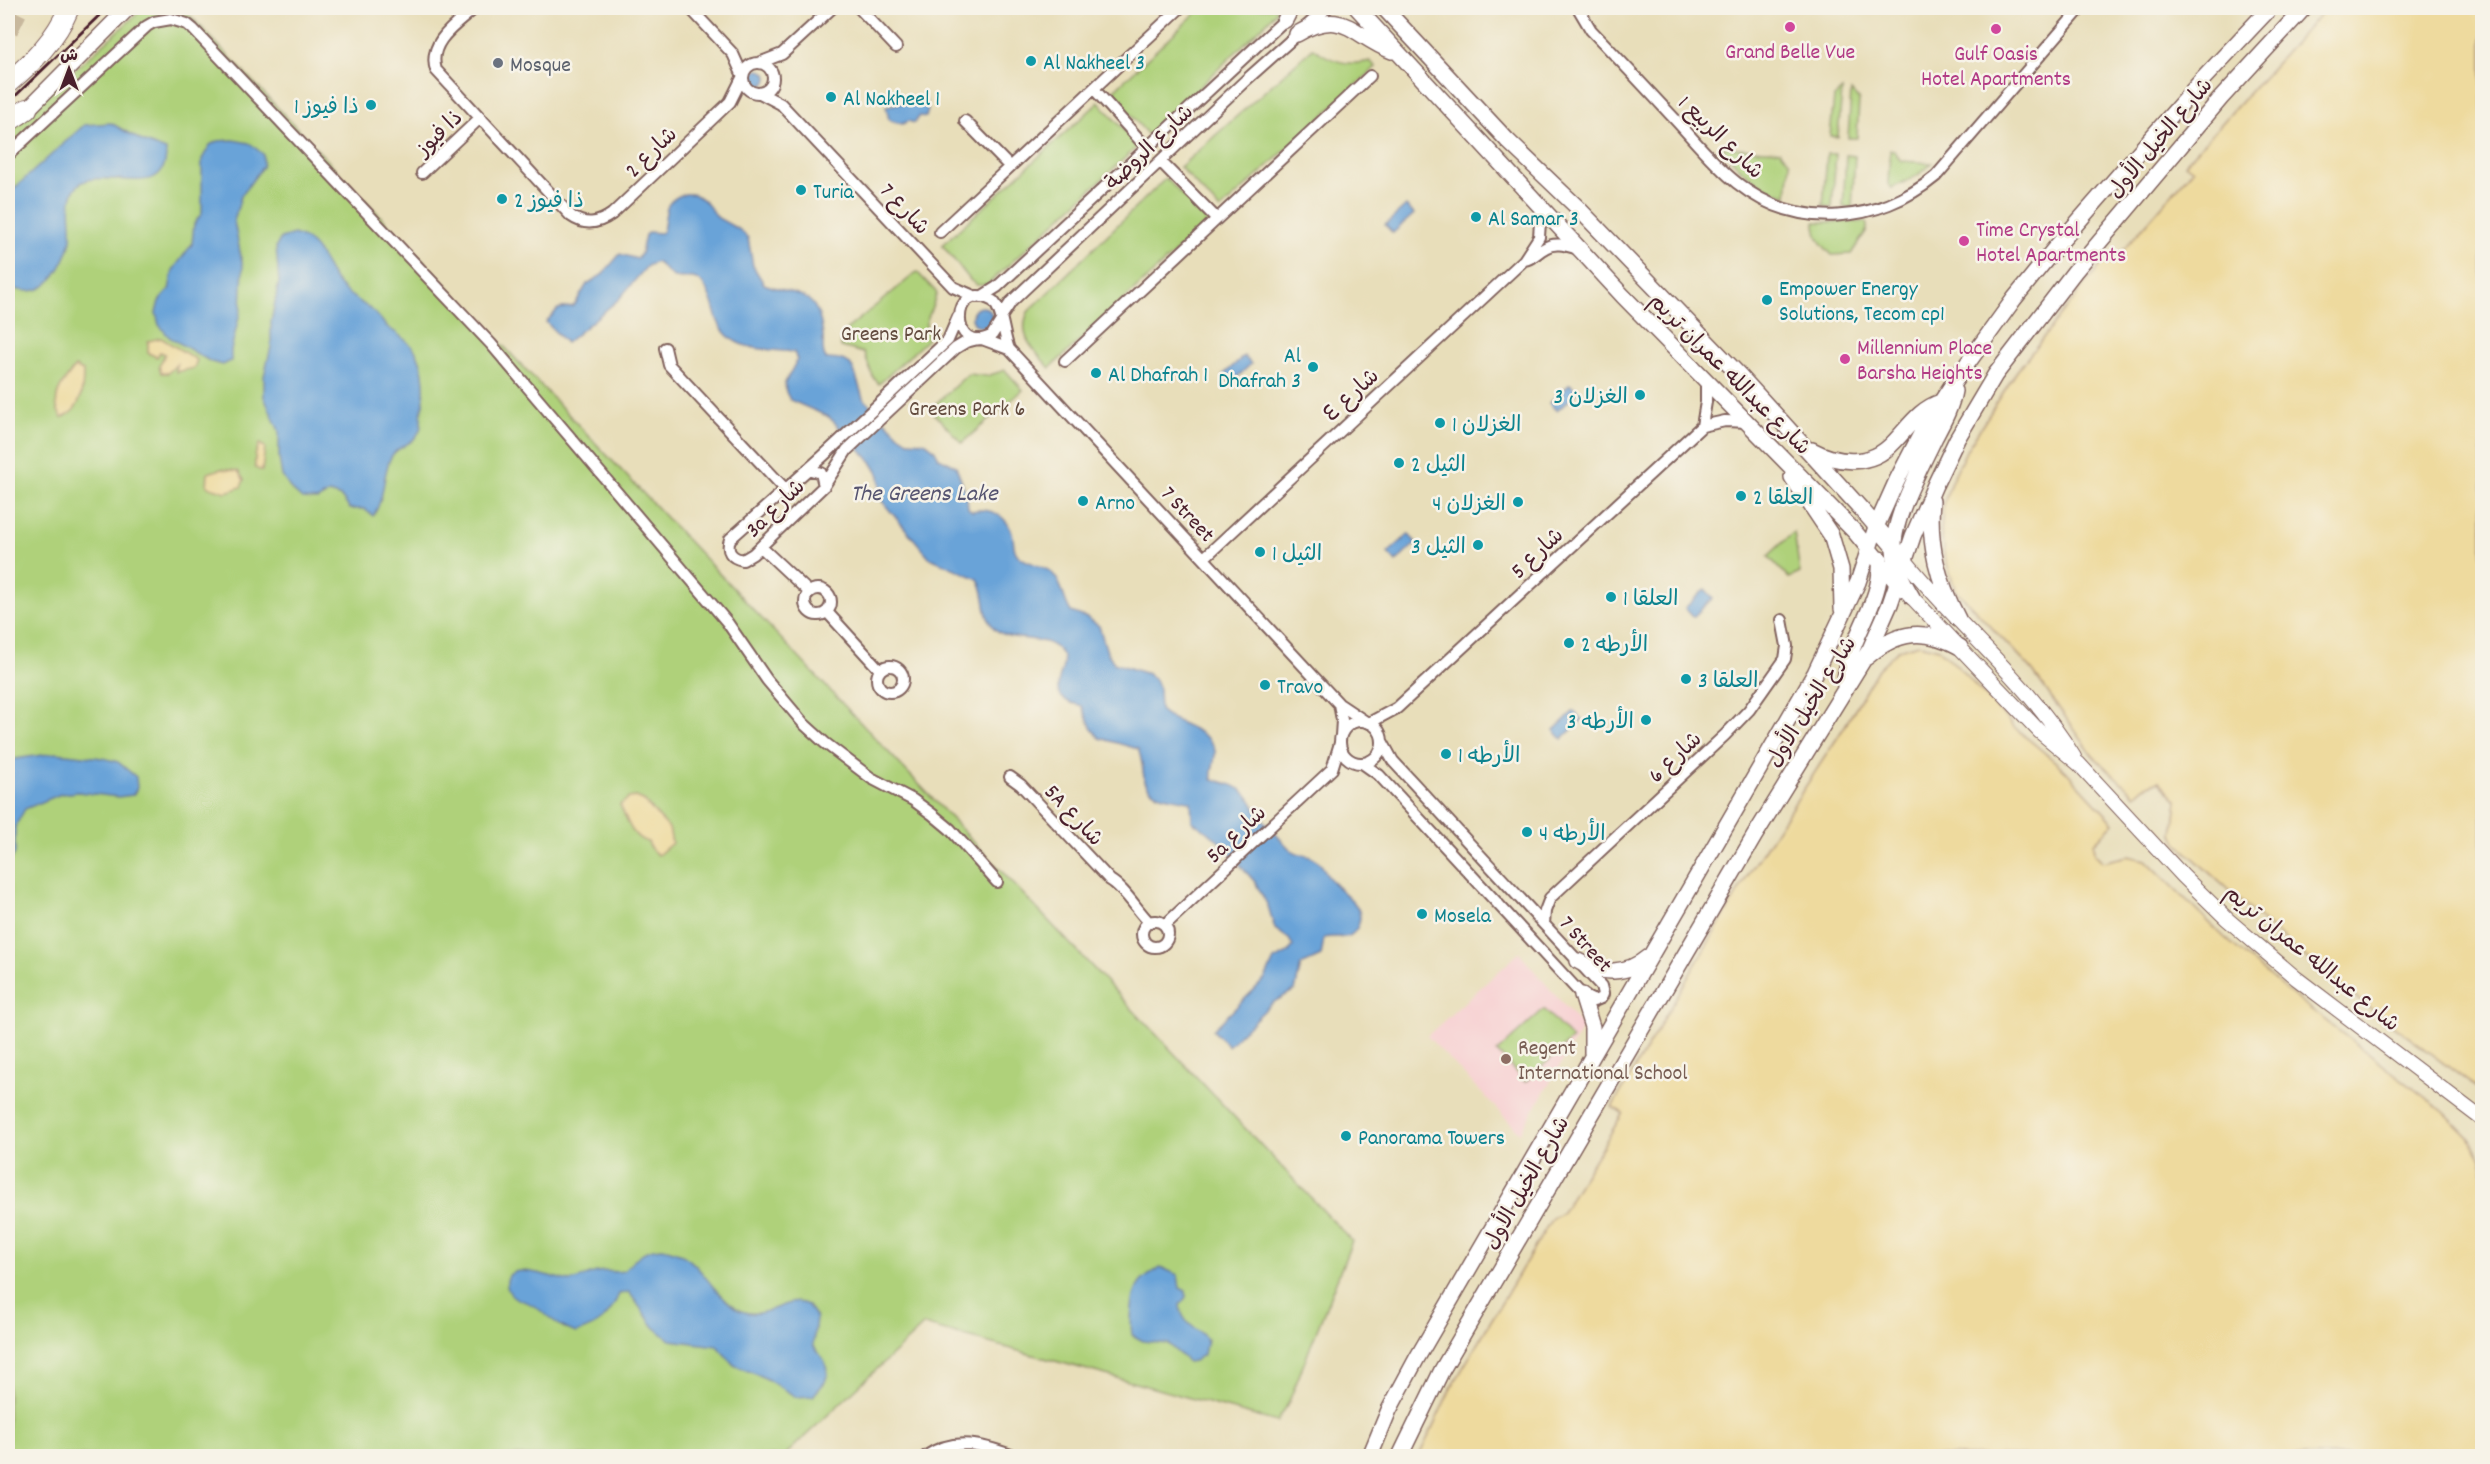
<svg xmlns="http://www.w3.org/2000/svg" width="2490" height="1464" viewBox="0 0 2490 1464" font-family="Dekko,'Playpen Sans Arabic',sans-serif">
<rect width="100%" height="100%" fill="#f7f3e8"/>
<filter id="ink" filterUnits="userSpaceOnUse"><feTurbulence type="fractalNoise" baseFrequency=".0167" numOctaves="2"/><feDisplacementMap in="SourceGraphic" scale="12" xChannelSelector="R" yChannelSelector="G"/><feConvolveMatrix kernelMatrix="1 2 1 2 8 2 1 2 1" color-interpolation-filters="sRGB"/></filter>
<filter id="wash" filterUnits="userSpaceOnUse"><feTurbulence type="fractalNoise" baseFrequency=".008" numOctaves="4" result="noise"/><feDisplacementMap in="SourceGraphic" scale="24" xChannelSelector="R" yChannelSelector="G"/><feGaussianBlur stdDeviation="1.35" result="paint"/><feColorMatrix in="noise" values="0 0 0 0 0 0 0 0 0 0 0 0 0 0 0 0 0 1.4 0 .05"/><feComposite in="paint" operator="in"/></filter>
<g filter="url(#wash)">
<rect width="100%" height="100%" fill="#e8deba"/>
<path fill="#f7cfd1" d="M1519 953 1583 1027 1520 1133 1427 1036Z"/>
<path fill="#afd17a" stroke="#7c7852" stroke-width="1.5" d="M144 8H183L1352 1241 1288 1404 1277 1422 924 1325 784 1456H8V129Z
M1201 8H1279L1268 21 1149 136 1111 93Z
M1313 48C1331 61 1348 67 1370 61L1376 67 1220 210 1180 167Z
M1842 90 1838 137 1830 136 1834 97Z
M1851 91 1859 100 1857 138H1848Z
M1099 102 1138 146 987 285H977L971 281 942 245Z
M1722 147 1780 151 1790 162 1787 196C1759 187 1738 171 1722 147Z
M1890 150 1894 151 1901 161 1932 163 1918 175 1892 188 1888 184Z
M1827 154H1836L1832 207 1823 206Z
M1846 155 1855 156 1852 208 1843 207Z
M1166 178 1208 222 1050 368C1034 350 1017 337 1028 312Z
M1815 222H1867V230L1851 254 1832 255C1821 244 1815 238 1815 222Z
M917 272 937 293 926 323 927 340 879 384 873 377 864 353 841 347 840 339 847 329Z
M1005 370 1023 390 962 443 930 409 968 374 987 376Z
M1794 532 1800 573 1789 578 1768 556Z
M1544 1009 1572 1039 1525 1082 1497 1052Z"/>
<path fill="#eeda9e" stroke="#9c7c64" stroke-width="1.5" d="M2326 8H2482V1092L2327 976 2259 918 2177 843 2173 834 2177 800 2159 781 2144 787 2135 795 2093 756 2032 670 1955 589 1944 555 1941 532 1943 507 1951 482 1967 449 2017 371 2105 259 2111 264 2193 170 2185 164Z
M161 338 197 360 194 368 176 372 177 364 168 373H161L159 366 165 354 160 352 157 357 148 353V341Z
M75 367 83 371C83 390 82 410 62 418 48 399 63 382 75 367Z
M259 444 265 447 262 471 255 468V456Z
M221 469 238 471 244 480 241 487 226 492 207 486 208 473Z
M1919 644 1939 649 1959 668 2014 727 2065 770 2114 823 2094 843 2095 854 2103 862 2128 856 2146 860 2225 938 2282 987 2444 1112 2469 1137 2482 1160V1456H1419L1451 1388 1552 1218 1561 1214 1623 1113 1612 1107 1751 870 1845 726 1878 669 1898 650Z
M636 797 643 800 669 828 672 843 658 855 651 849 648 842C631 838 627 819 620 805L629 798Z"/>
<path fill="#69a3d8" stroke="#5a6182" stroke-width="1.5" d="M751 78a8 8 0 1 1 16 0a8 8 0 1 1-16 0Z
M925 98 928 110 926 117 920 116 914 123 909 121 902 124 889 120 886 106Z
M111 123 142 141 166 150C168 208 95 159 75 189 66 202 73 225 71 240 68 255 55 283 39 289 28 293 18 290 8 287V194L84 125Z
M233 140 249 143 263 154V166L241 196 234 221 243 267 241 309 231 350V361L223 365 211 362 169 337 159 325 156 313 159 301 169 290 173 270 192 244 194 224 202 213V159L210 145 217 141Z
M685 194H694L704 200 718 218 740 230 748 238 753 266 764 284C800 297 818 290 823 336 824 344 821 352 826 359L842 360 849 363 854 370 863 398 899 435 908 441 925 442 934 449 939 458 956 466 967 497 968 508 972 511C991 507 1009 516 1013 537 1014 543 1013 549 1017 554 1026 565 1044 564 1053 574 1063 584 1063 600 1071 612L1087 618 1099 626 1107 652 1114 663 1148 674 1155 680 1159 689 1160 710C1175 725 1212 730 1215 751 1216 761 1210 770 1212 779 1223 783 1236 784 1245 793 1251 798 1254 806 1258 813 1267 825 1278 837 1289 848 1297 856 1309 854 1318 861 1323 866 1326 874 1331 880 1342 895 1369 905 1357 928 1349 943 1336 934 1324 938L1321 956 1301 965 1295 990 1272 1003 1228 1046 1213 1030 1265 979 1274 960 1288 953 1293 946 1289 939 1275 929 1268 906 1255 882 1217 839 1192 821 1191 802C1175 796 1148 800 1144 777 1142 767 1142 758 1138 749L1100 738 1092 729 1082 706C1078 704 1073 704 1069 702 1043 690 1072 667 1061 653 1045 631 1010 646 993 627 982 614 987 593 978 579L930 558 881 500 879 475 870 460 829 417 790 400 786 392 785 383 797 360 794 352C762 348 728 353 716 316 713 305 709 290 701 282 692 274 684 280 674 277 667 274 663 266 656 262L647 266 619 299 566 343 546 322 558 309 574 306 587 284 602 275 620 254 637 259 641 254 645 235 649 232 660 233 663 231C667 214 662 200 685 194Z
M1406 206 1414 214 1393 233 1385 225Z
M294 234C325 244 321 269 344 290 353 298 364 304 374 312 379 316 383 324 389 328 413 344 422 352 424 383 424 393 425 401 422 410 420 417 423 426 419 432 413 446 396 445 390 459 382 478 385 499 373 516L364 509H350L341 497 329 493 317 500 302 499 290 488 282 476 279 458V431L264 397V376L271 347V322L279 282 276 247 281 238Z
M972 317a10 10 0 1 1 20 0a10 10 0 1 1-20 0Z
M1244 356 1251 364 1231 383 1223 375Z
M1570 384 1578 392 1557 411 1549 403Z
M1409 534 1416 543 1396 562 1388 553Z
M1705 589 1713 598 1693 617 1685 608Z
M1574 711 1582 720 1562 739 1554 730Z
M56 753 103 758 118 762 136 777 137 788 133 795 118 797 78 792 61 794 25 809 15 827V853L8 866V760Z
M663 1248C698 1255 702 1279 726 1300 731 1304 736 1309 741 1311 769 1321 785 1294 808 1305L816 1318 813 1345 824 1360 828 1373 825 1382 813 1396 796 1397 765 1378 734 1365 717 1346 670 1340 654 1327 629 1292 619 1294C609 1318 600 1325 576 1333 558 1327 549 1316 534 1306 528 1301 519 1302 513 1296 510 1294 507 1289 507 1285 504 1256 559 1281 571 1281 580 1280 587 1274 597 1272 606 1270 615 1273 624 1271 636 1257 644 1248 663 1248Z
M1160 1267 1178 1275 1180 1288 1186 1291V1297L1180 1305C1182 1324 1195 1326 1207 1339L1204 1354 1194 1361 1188 1362 1168 1344 1143 1341 1132 1335C1130 1321 1131 1295 1140 1283 1145 1277 1154 1272 1160 1267Z"/>
</g>
<g filter="url(#ink)">
<g fill="none" stroke-linecap="round" stroke-linejoin="round">
<path stroke="#c8b89d" stroke-width="20" stroke-dasharray="20 10" stroke-linecap="butt" d="M8 30 19 8"/>
<g stroke="#81625d" stroke-width="14">
<path id="minor" d="M475 8C457 24 427 42 436 70L571 216C585 226 598 224 612 214L730 102 742 78
M690 8 733 54 742 74
M859 8 896 47
M1578 8 1591 30C1618 58 1644 86 1670 114 1692 137 1712 163 1737 183 1797 231 1878 224 1936 176L2081 8
M743 78a15 15 0 1 1 30 0a15 15 0 1 1-30 0Z
M759 63 782 54 832 8
M1094 89 1147 148
M760 93 781 104 953 287 976 297
M965 121 1009 166
M8 155 147 26 154 22 171 19 187 24 193 29 491 344 727 622 767 680 804 724 825 743 871 778 913 800 932 814 950 829 997 882
M1161 162 1217 219
M422 173 480 118
M940 232 1180 8
M1524 260C1533 259 1537 252 1545 248 1555 241 1568 246 1579 249
M981 297 997 287 1289 16
M958 317 948 340 822 457 730 539C726 551 731 558 743 560L753 554 824 486 847 450 956 348 966 342 978 339
M1001 317 1011 302 1246 80 1327 8
M1001 321 992 335C949 359 949 276 993 301 1003 311 1003 334 1009 349
M982 339 1009 349 1339 704 1366 722
M665 348 669 365 785 489
M1065 361 1370 76
M1702 426 1706 402V379
M808 469 821 473 824 486
M761 547 809 592
M1204 558 1524 260 1539 237 1541 207
M805 602a13 13 0 1 1 26 0a13 13 0 1 1-26 0Z
M827 612 880 670
M877 679a13 13 0 1 1 26 0a13 13 0 1 1-26 0Z
M1339 704 1342 720 1341 736
M1340 742a21 21 0 1 1 42 0a21 21 0 1 1-42 0Z
M1369 723 1397 708 1702 426 1725 421 1749 422
M1362 763 1379 775 1582 995 1594 1001 1601 998 1603 994 1601 986 1393 761 1382 741
M1010 777 1021 785 1110 880C1124 888 1137 910 1149 922
M1142 934a13 13 0 1 1 26 0a13 13 0 1 1-26 0Z
M1544 924 1545 911 1550 898 1725 735 1749 710 1785 659 1787 646 1782 620
M1165 925 1332 769 1340 743
M926 1456C955 1436 984 1445 1014 1456"/>
</g>
<g stroke="#81625d" stroke-width="16">
<path id="tertiary" d="M1905 560C1959 628 2029 682 2074 757
M1905 590 2039 731 2079 764 2183 876 2227 919 2296 978 2482 1119"/>
</g>
<g stroke="#81625d" stroke-width="18">
<path id="secondary" d="M1357 8 1623 296 1855 532 1897 583
M1384 8 1507 140 1577 207 1741 377 1863 511 1905 560
M1285 20 1291 8
M1297 34C1344 6 1352 36 1392 51
M21 116 128 8
M1812 450C1838 464 1871 467 1893 443 1908 428 1919 409 1941 402
M1792 477 1831 535 1841 569 1842 609
M1932 501C1928 545 1938 581 1958 619
M1912 597C1903 582 1895 567 1894 549 1892 519 1922 465 1935 437 1943 422 1951 408 1954 391
M1867 657C1898 630 1925 628 1960 647
M1845 687C1844 641 1884 604 1880 559
M1578 961C1601 975 1627 975 1648 957
M1582 995 1592 1027V1053
M1370 1456 1389 1410 1417 1358 1815 673 1858 582 1876 527 1897 480 1923 430 1954 382 2014 299 2056 247 2202 80 2270 8
M1400 1456 1442 1370 1755 835 1870 649 1890 604 1913 536 1935 485 1957 439 1995 375 2075 271 2221 98 2304 8"/>
</g>
<g stroke="#81625d" stroke-width="22">
<path id="motorway" d="M8 83C33 62 56 39 69 8
M8 122 27 109"/>
</g>
<use href="#minor" stroke="#fff" stroke-width="10"/>
<use href="#tertiary" stroke="#fff" stroke-width="14"/>
<use href="#secondary" stroke="#fff" stroke-width="15"/>
<use href="#motorway" stroke="#fff" stroke-width="20"/>
<path stroke="#4a1f2b" stroke-width="3" d="M8 103 107 8"/>
</g>
</g>
<g fill="#d1479c" stroke="#f7f3e8" stroke-width="2">
<circle cx="1790" cy="27" r="6"/>
<circle cx="1996" cy="29" r="6"/>
<circle cx="1964" cy="241" r="6"/>
<circle cx="1845" cy="359" r="6"/>
</g>
<g fill="#0f9aa8" stroke="#f7f3e8" stroke-width="2">
<circle cx="1031" cy="61" r="6"/>
<circle cx="831" cy="97" r="6"/>
<circle cx="371" cy="105" r="6"/>
<circle cx="801" cy="190" r="6"/>
<circle cx="502" cy="199" r="6"/>
<circle cx="1476" cy="217" r="6"/>
<circle cx="1767" cy="300" r="6"/>
<circle cx="1313" cy="367" r="6"/>
<circle cx="1096" cy="373" r="6"/>
<circle cx="1640" cy="395" r="6"/>
<circle cx="1440" cy="423" r="6"/>
<circle cx="1399" cy="463" r="6"/>
<circle cx="1741" cy="496" r="6"/>
<circle cx="1083" cy="501" r="6"/>
<circle cx="1518" cy="502" r="6"/>
<circle cx="1478" cy="545" r="6"/>
<circle cx="1260" cy="552" r="6"/>
<circle cx="1611" cy="597" r="6"/>
<circle cx="1569" cy="643" r="6"/>
<circle cx="1686" cy="679" r="6"/>
<circle cx="1265" cy="685" r="6"/>
<circle cx="1646" cy="720" r="6"/>
<circle cx="1446" cy="754" r="6"/>
<circle cx="1527" cy="832" r="6"/>
<circle cx="1422" cy="914" r="6"/>
<circle cx="1346" cy="1136" r="6"/>
</g>
<circle fill="#6b7280" stroke="#f7f3e8" stroke-width="2" cx="498" cy="63" r="6"/>
<circle fill="#8d6e63" stroke="#f7f3e8" stroke-width="2" cx="1506" cy="1059" r="6"/>
<g text-anchor="middle" stroke-width="5" stroke-linejoin="round" paint-order="stroke">
<g font-size="22" fill="#b23c85" stroke="#f7f3e8">
<text x="1790" y="58">Grand Belle Vue</text>
<text x="1996" y="60">Gulf Oasis<tspan x="1996" dy="25">Hotel Apartments</tspan></text>
<text x="1976" y="236" text-anchor="start">Time Crystal<tspan x="1976" dy="25">Hotel Apartments</tspan></text>
<text x="1857" y="354" text-anchor="start">Millennium Place<tspan x="1857" dy="25">Barsha Heights</tspan></text>
</g>
<g font-size="22" fill="#0d838f" stroke="#f7f3e8" text-anchor="start">
<text x="1043" y="69">Al Nakheel 3</text>
<text x="843" y="105">Al Nakheel 1</text>
<text x="359" y="113" text-anchor="end">ذا فيوز 1</text>
<text x="813" y="198">Turia</text>
<text x="514" y="207">ذا فيوز 2</text>
<text x="1488" y="225">Al Samar 3</text>
<text x="1779" y="295">Empower Energy<tspan x="1779" dy="25">Solutions, Tecom cp1</tspan></text>
<text x="1301" y="362" text-anchor="end">Al<tspan x="1301" dy="25">Dhafrah 3</tspan></text>
<text x="1108" y="381">Al Dhafrah 1</text>
<text x="1628" y="403" text-anchor="end">الغزلان 3</text>
<text x="1452" y="431">الغزلان 1</text>
<text x="1411" y="471">الثيل 2</text>
<text x="1753" y="504">العلقا 2</text>
<text x="1095" y="509">Arno</text>
<text x="1506" y="510" text-anchor="end">الغزلان 4</text>
<text x="1466" y="553" text-anchor="end">الثيل 3</text>
<text x="1272" y="560">الثيل 1</text>
<text x="1623" y="605">العلقا 1</text>
<text x="1581" y="651">الأرطه 2</text>
<text x="1698" y="687">العلقا 3</text>
<text x="1277" y="693">Travo</text>
<text x="1634" y="728" text-anchor="end">الأرطه 3</text>
<text x="1458" y="762">الأرطه 1</text>
<text x="1539" y="840">الأرطه 4</text>
<text x="1434" y="922">Mosela</text>
<text x="1358" y="1144">Panorama Towers</text>
</g>
<g font-size="22" fill="#5b616d" stroke="#f7f3e8" text-anchor="start">
<text x="510" y="71">Mosque</text>
</g>
<g font-size="22" fill="#4a1f2b" stroke="#f7f3e8">
<text transform="translate(438 132) rotate(-44)" y="8">ذا فيوز</text>
<text transform="translate(1722 136) rotate(44)" y="8">شارع الربيع 1</text>
<text transform="translate(2159 137) rotate(-50)" y="8">شارع الخيل الأول</text>
<text transform="translate(1148 146) rotate(-44)" y="8">شارع الروضة</text>
<text transform="translate(650 151) rotate(-44)" y="8">شارع 2</text>
<text transform="translate(906 208) rotate(47)" y="8">شارع 7</text>
<text transform="translate(1731 373) rotate(45)" y="8">شارع عبدالله عمران تريم</text>
<text transform="translate(1350 394) rotate(-43)" y="8">شارع ٤</text>
<text transform="translate(774 507) rotate(-44)" y="8">3a شارع</text>
<text transform="translate(1189 513) rotate(47)" y="8">7 Street</text>
<text transform="translate(1536 552) rotate(-43)" y="8">شارع 5</text>
<text transform="translate(1810 701) rotate(-58)" y="8">شارع الخيل الأول</text>
<text transform="translate(1674 756) rotate(-43)" y="8">شارع 6</text>
<text transform="translate(1075 814) rotate(47)" y="8">5A شارع</text>
<text transform="translate(1235 833) rotate(-43)" y="8">5a شارع</text>
<text transform="translate(1587 943) rotate(48)" y="8">7 Street</text>
<text transform="translate(2313 957) rotate(39)" y="8">شارع عبدالله عمران تريم</text>
<text transform="translate(1525 1182) rotate(-60)" y="8">شارع الخيل الأول</text>
</g>
<g font-size="22" fill="#634c3f" stroke="#f7f3e8">
<text x="891" y="340">Greens Park</text>
<text x="967" y="415">Greens Park 6</text>
</g>
<g font-size="22" fill="#785e54" stroke="#f7f3e8" text-anchor="start">
<text x="1518" y="1054">Regent<tspan x="1518" dy="25">International School</tspan></text>
</g>
<g font-size="24" font-style="italic" fill="#565470" stroke="#f7f3e8">
<text x="924" y="500">The Greens Lake</text>
</g>
</g>
<rect width="2490" height="1464" fill="none" stroke="#f7f3e8" stroke-width="30"/>
<g transform="translate(69 69)" stroke="#f7f3e8" stroke-width="4.5" paint-order="stroke">
<path d="M0-4.5L10 22L0 15L-10 22Z" fill="#4a1f2b"/>
<text y="-9" font-size="16" font-weight="bold" text-anchor="middle" fill="#4a1f2b">ش</text>
</g>
</svg>
